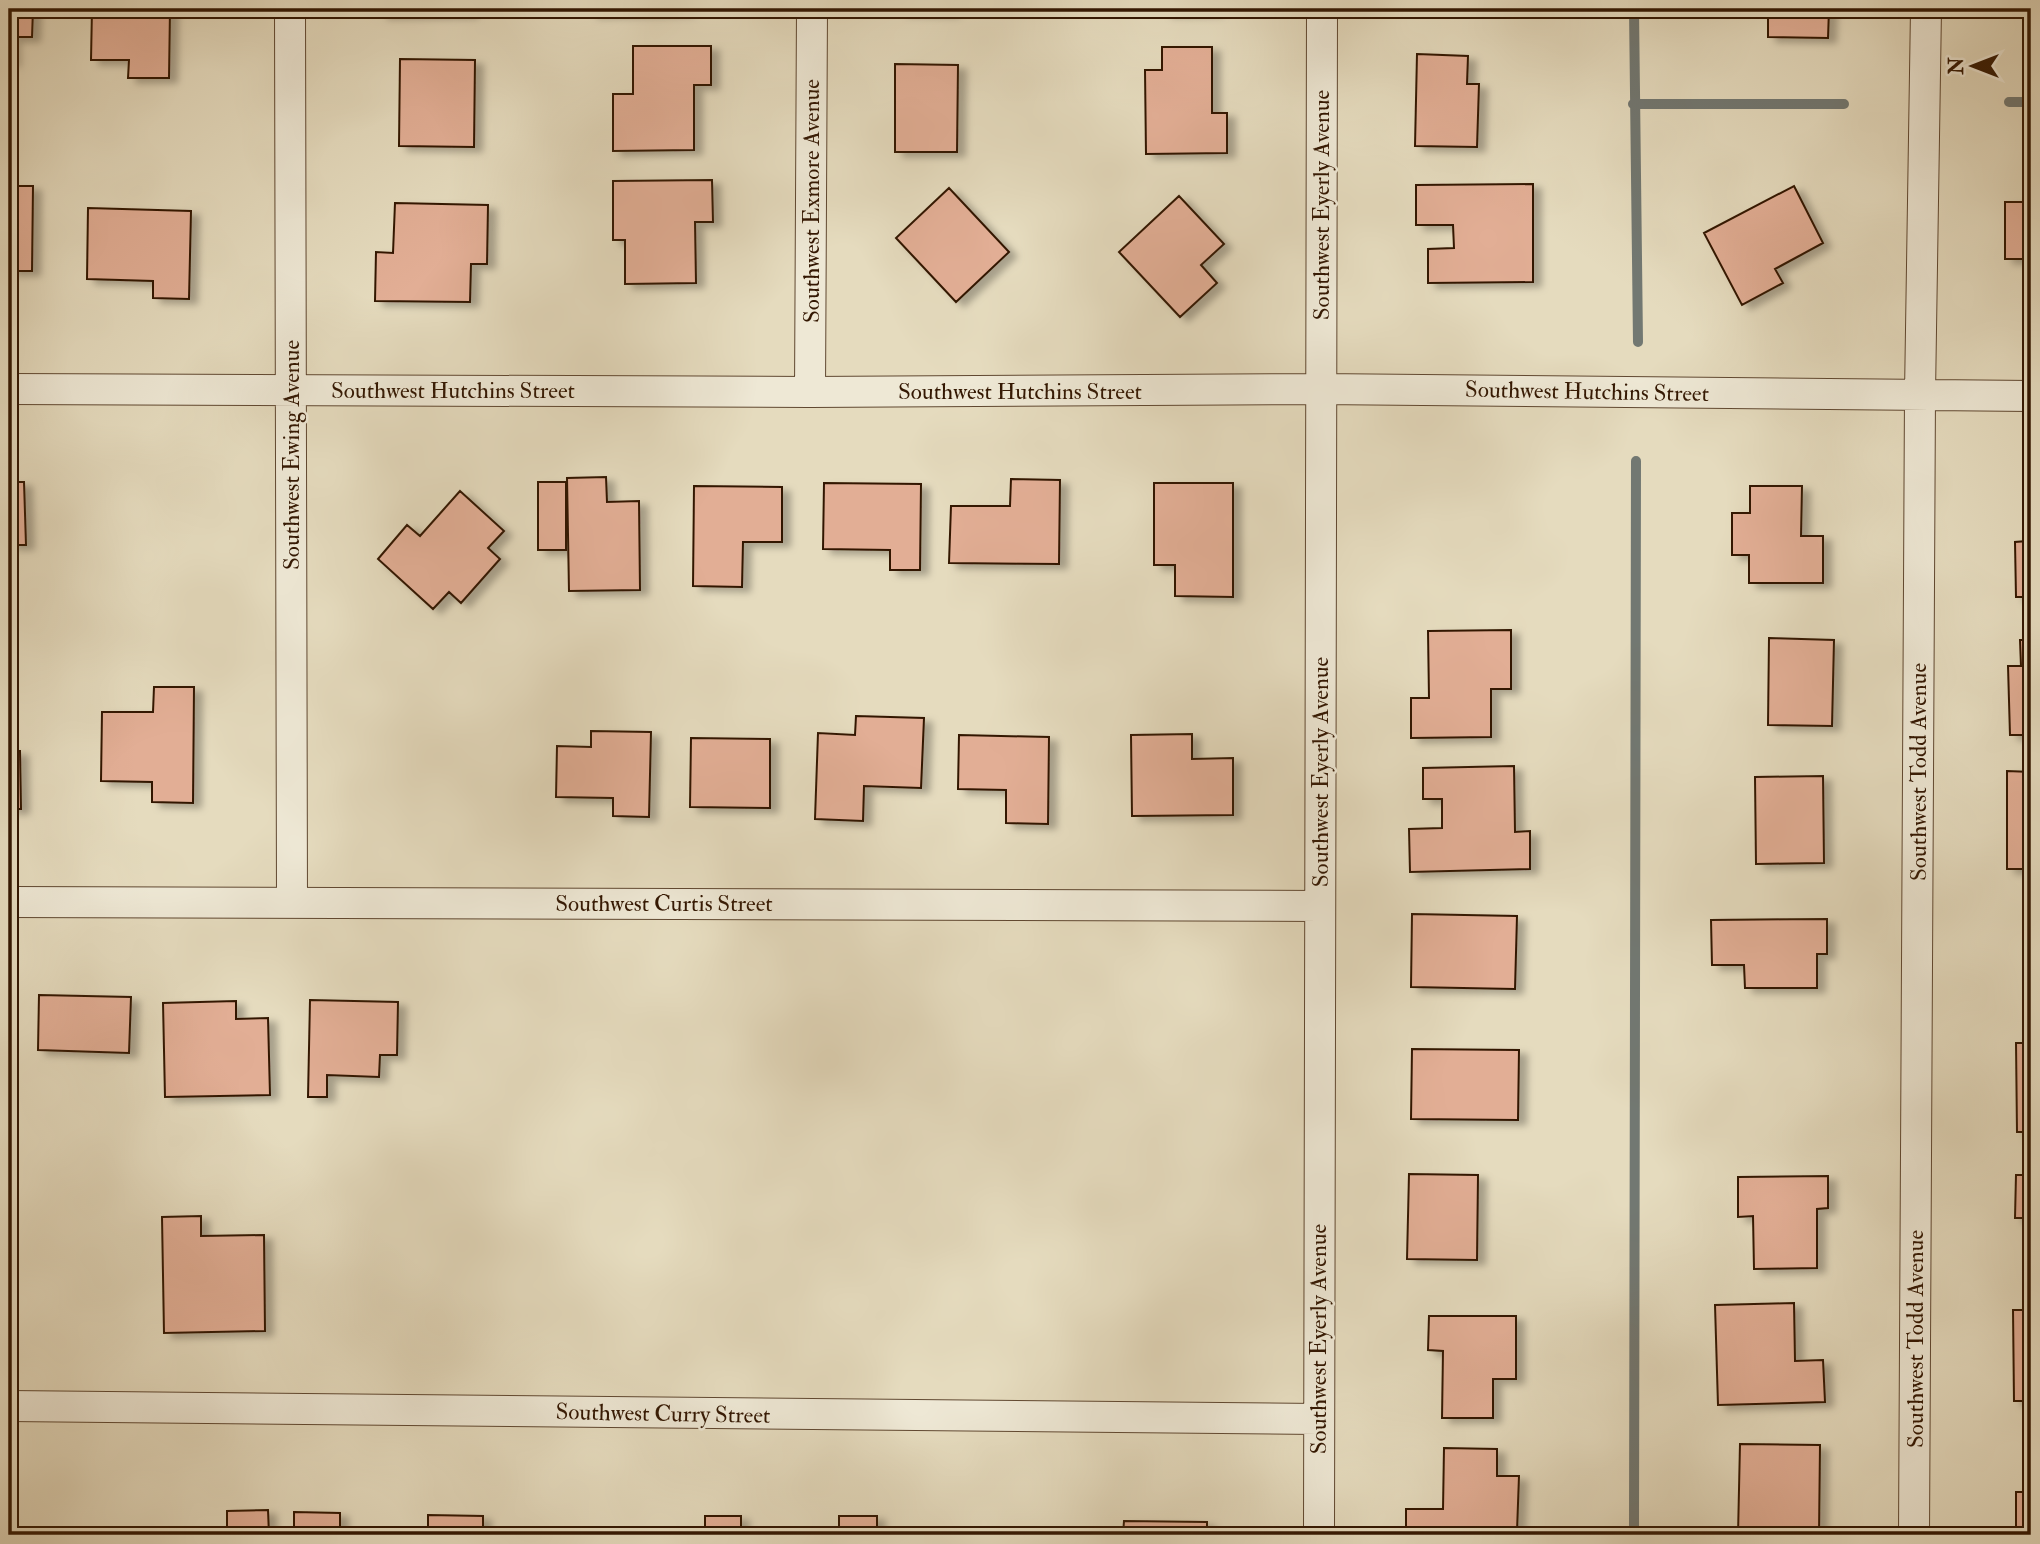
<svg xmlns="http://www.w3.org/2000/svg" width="2040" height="1544" viewBox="0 0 2040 1544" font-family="'IM FELL Double Pica',serif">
<defs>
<filter id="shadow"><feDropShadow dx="8" dy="4.5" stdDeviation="3.5" flood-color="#0004"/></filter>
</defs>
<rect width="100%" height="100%" fill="#e5dbbe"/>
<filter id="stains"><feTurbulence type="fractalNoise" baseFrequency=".00286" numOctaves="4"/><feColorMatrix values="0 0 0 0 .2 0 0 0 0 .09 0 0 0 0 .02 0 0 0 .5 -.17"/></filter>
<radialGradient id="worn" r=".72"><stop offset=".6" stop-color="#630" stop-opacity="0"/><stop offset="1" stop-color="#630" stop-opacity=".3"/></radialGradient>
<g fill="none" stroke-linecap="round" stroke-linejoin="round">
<path stroke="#727872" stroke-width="10" d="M1634 9 1638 342
M2009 102H2031
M1633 104H1844
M1634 1535 1636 461"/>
</g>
<path fill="#e2ae95" stroke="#331702" stroke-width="2" filter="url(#shadow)" d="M9 9H33L32 37H12V62L9 61Z
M92 9H170L169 78H128L129 60H91Z
M380 9H470V13L380 14Z
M590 9H686V11L590 13Z
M900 9H951V12L900 11Z
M1164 9H1215V11L1164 12Z
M1768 9H1829L1828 38 1768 37Z
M633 46H711V85H694V150L613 151V94H633Z
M1162 47H1212V113H1227V153L1146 154 1145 70H1162Z
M1417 54 1468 56 1467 84H1479L1477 147 1415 146Z
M400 59 475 60 474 147 399 146Z
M895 64 958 65 957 152H895Z
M712 180 713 222H695L696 283 625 284V240H613V181Z
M1533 184V282L1428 283V249L1454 248 1453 225H1416V185Z
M9 186H33L32 271H9Z
M1794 186 1823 243 1775 269 1783 283 1742 305 1704 233Z
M949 188 1009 252 956 302 896 238Z
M1179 196 1224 244 1201 265 1217 283 1180 317 1119 252Z
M2005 202H2031V259H2005Z
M395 203 488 205 487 264H471L470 302 375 301 376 252 393 253Z
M88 208 191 211 189 299 153 298V281L87 279Z
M606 477 607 502 639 501 640 590 569 591 567 478Z
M1011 479 1060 480 1059 564 949 563 951 506H1010Z
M9 482H24L26 545H9Z
M538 482H566V550H538Z
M824 483 921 484 920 570H890V550L823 549Z
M1154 483H1233V597L1175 596V565H1154Z
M694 486 782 487V542H743L742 587 693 586Z
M1750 486H1802L1801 536H1823V583H1749V555H1732V513H1750Z
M2025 489H2031V597H2016L2015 542 2027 541Z
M460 491 504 531 488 548 500 559 461 603 449 592 433 609 378 559 407 525 420 536Z
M1511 630V689H1491V737L1411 738V698H1429L1428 631Z
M1769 638 1834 640 1832 726 1768 725Z
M2020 640H2031V735H2010L2008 666H2021Z
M154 687H194L193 803 152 802V782L101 781 102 712H153Z
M856 716 924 718 921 788 864 786 863 821 815 819 818 733 855 735Z
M591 731 651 732 649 817 613 816V798L556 797 557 746 591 747Z
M1192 734V759L1233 758V815L1132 816 1131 735Z
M959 735 1049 737 1048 824 1006 823V790L958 789Z
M691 738 770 739V808L690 807Z
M9 751H20L21 809H9Z
M1514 766 1515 832 1530 831V869L1410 872 1409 829 1442 828V799H1423V768Z
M2007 771 2031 772V869H2007Z
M1823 776 1824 863 1756 864 1755 777Z
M1412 914 1517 916 1515 989 1411 987Z
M1827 919V954H1817V988H1745L1744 965H1712L1711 920Z
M39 995 131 997 129 1053 38 1050Z
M310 1000 398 1002 397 1055H380L379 1077 327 1075V1097H308Z
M236 1001V1019L268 1018 270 1095 165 1097 163 1003Z
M2016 1043H2031V1132H2017Z
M1412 1049 1519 1050 1518 1120 1411 1119Z
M1409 1174 1478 1175 1477 1260 1407 1259Z
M2016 1175H2031V1218H2015Z
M1828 1176V1208L1817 1209V1268L1754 1269 1753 1216 1738 1217V1177Z
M201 1216V1236L264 1235 265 1331 164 1333 162 1217Z
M1794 1303 1795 1361 1823 1360 1825 1402 1718 1405 1715 1305Z
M2013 1310H2031V1401H2014Z
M1429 1316H1516V1379H1493V1418H1442L1443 1351 1428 1350Z
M2025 1442H2031V1535H2016V1492H2025Z
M1740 1444 1820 1445 1819 1535H1738Z
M1444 1448 1497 1449V1476H1519L1517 1531 1496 1530V1535H1406V1509H1443Z
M268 1510 269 1535H159V1530H227V1511Z
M294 1512 340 1513V1535H294Z
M428 1515 483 1516V1535H428Z
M705 1516H741V1535H705Z
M839 1516H877V1535H839Z
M1124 1521 1207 1522V1535H1123Z
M1063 1529V1535H966V1530Z"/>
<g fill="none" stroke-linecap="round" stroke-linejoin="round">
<g stroke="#604831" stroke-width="32">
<path id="street" d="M290 9 292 901
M9 389 810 392 1320 389 2031 396
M810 392 812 9
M9 902 1320 906
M9 1406 1318 1419
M1319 1535 1322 9
M1914 1535 1920 394 1926 9"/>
</g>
<use href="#street" stroke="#eee8d5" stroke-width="30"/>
</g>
<g text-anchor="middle" stroke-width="5" stroke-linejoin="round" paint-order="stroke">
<g font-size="23" fill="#331702" stroke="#eee8d5">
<text transform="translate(811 201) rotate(-90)" y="8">Southwest Exmore Avenue</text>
<text transform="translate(1321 205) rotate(-90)" y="8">Southwest Eyerly Avenue</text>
<text x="453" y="398">Southwest Hutchins Street</text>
<text x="1020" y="399">Southwest Hutchins Street</text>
<text transform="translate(1587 391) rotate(1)" y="8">Southwest Hutchins Street</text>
<text transform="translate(291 455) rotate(-90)" y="8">Southwest Ewing Avenue</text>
<text transform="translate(1320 772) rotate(-90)" y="8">Southwest Eyerly Avenue</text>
<text transform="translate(1918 772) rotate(-90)" y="8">Southwest Todd Avenue</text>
<text x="664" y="911">Southwest Curtis Street</text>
<text transform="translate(1318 1339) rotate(-90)" y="8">Southwest Eyerly Avenue</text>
<text transform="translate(1915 1339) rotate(-90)" y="8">Southwest Todd Avenue</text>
<text transform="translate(663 1413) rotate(1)" y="8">Southwest Curry Street</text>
</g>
</g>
<rect width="2040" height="1544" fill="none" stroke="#e5dbbe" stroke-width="35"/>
<rect x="10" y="10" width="2019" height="1523" fill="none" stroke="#331702" stroke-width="3.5"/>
<rect x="18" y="18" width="2005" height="1509" fill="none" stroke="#331702" stroke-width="2"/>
<g transform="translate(1973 66) rotate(270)" stroke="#eee8d5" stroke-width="5" paint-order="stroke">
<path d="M0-5L12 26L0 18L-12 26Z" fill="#331702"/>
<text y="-10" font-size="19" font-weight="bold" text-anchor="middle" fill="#331702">N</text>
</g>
<rect width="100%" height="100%" filter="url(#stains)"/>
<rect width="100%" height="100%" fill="url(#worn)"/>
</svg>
